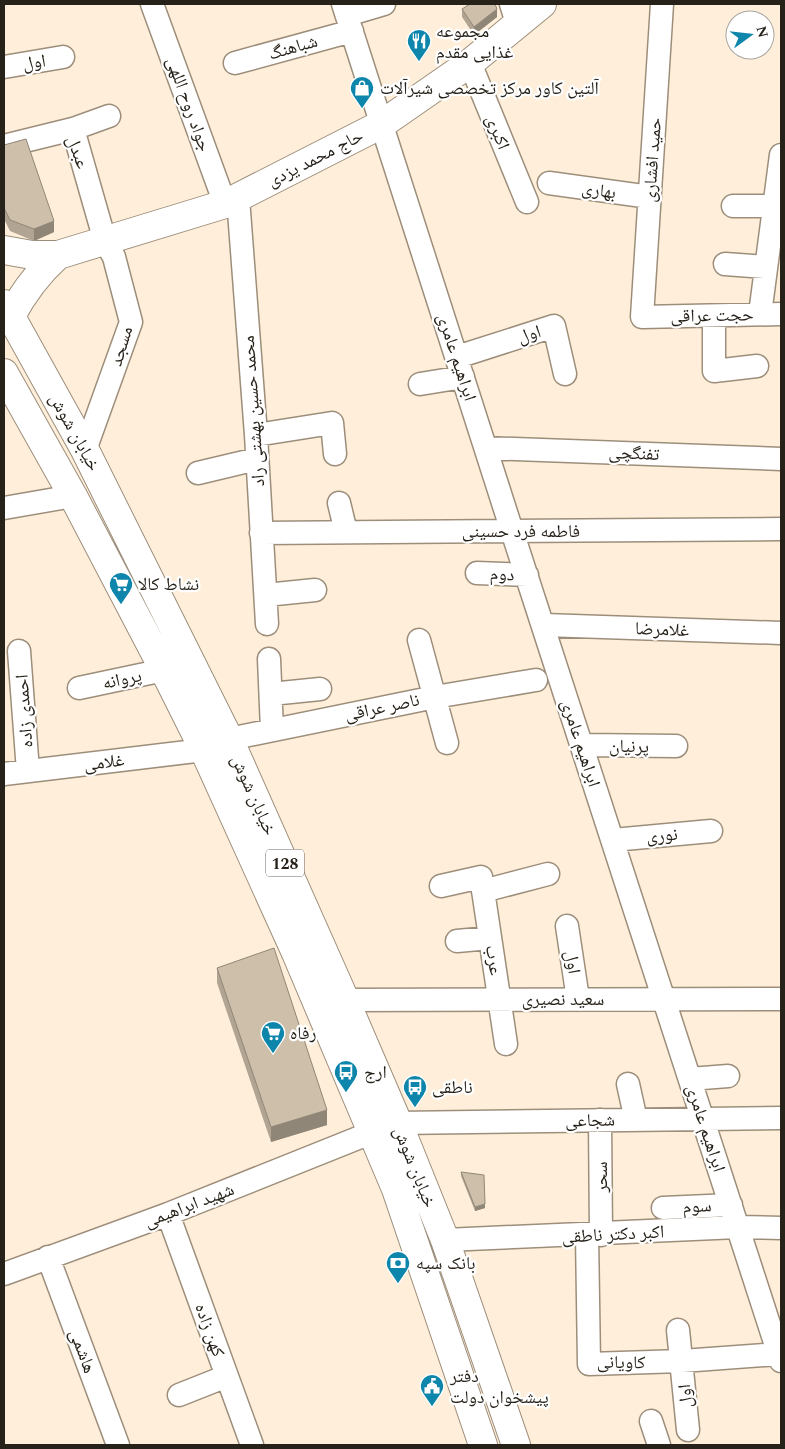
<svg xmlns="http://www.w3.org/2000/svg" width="785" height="1449" viewBox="0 0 785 1449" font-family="Spectral,'Noto Naskh Arabic',serif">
<rect width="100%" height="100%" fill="#ffefda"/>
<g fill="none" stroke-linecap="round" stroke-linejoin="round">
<g stroke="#9d8e7b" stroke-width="25">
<path id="minor" d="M152 4 225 204
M343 4 512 531 781 1361
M511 4 517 23
M662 4 642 317 781 314
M347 15 384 4
M235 63 352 31
M470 63 527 202
M4 67 63 57
M73 129 109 116
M4 146 73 129 105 241 114 257 131 322 85 450
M549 183 650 197
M238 198 256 435 267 624
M733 206H774
M725 264 766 267
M760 314 781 155
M714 316V371L757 366
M457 357 554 326 565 374
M420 384 463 377
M256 435 332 423 335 454
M486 448 781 459
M198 473 257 459
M339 503 346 532
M4 508 73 496
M261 533 781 529
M477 573 527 575
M266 595 315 590
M544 625 781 633
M419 640 447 743
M19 651 28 771
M269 659 272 730
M79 688 164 670
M271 694 320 689
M229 739 435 697 536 680
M582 745 676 746
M4 774 204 750
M613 840 711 831
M441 886 481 877 506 1044
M483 891 548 874
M567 926 578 999
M457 941 490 938
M345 1000 781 999
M690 1079 728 1076
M628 1084 636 1120
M600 1120 601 1235
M398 1123 781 1118
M663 1208 731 1205
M168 1214 252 1445
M587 1235 589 1364 682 1361 779 1354
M445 1240 738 1227 781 1228
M48 1257 118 1445
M4 1274 168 1214 373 1132
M678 1330 688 1430
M179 1395 227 1376
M651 1421 659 1445"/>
</g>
<g stroke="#9d8e7b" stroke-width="30">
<path id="tertiary" d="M4 250 32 255H58L225 204 382 124 470 63 542 4
M11 316C23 293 38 273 58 255"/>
</g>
<g stroke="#9d8e7b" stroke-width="30">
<path id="primary" d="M4 304 85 450 229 739 345 1000 398 1123 445 1240 516 1445
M4 373 73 496 164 670 204 750 296 953 396 1189 483 1445"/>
</g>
<use href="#minor" stroke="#fff" stroke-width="22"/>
<use href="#tertiary" stroke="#fff" stroke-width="28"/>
<use href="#primary" stroke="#fff" stroke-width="28"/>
</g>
<path fill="#b1a492" d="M462 9 497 17 474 35 462 17Z
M4 145 54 232 34 241 10 231 4 219Z
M217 968 327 1125 271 1142 217 983Z
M461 1172 485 1208 475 1211 461 1176Z"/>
<path fill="#908677" d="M497 9V17L474 35V27Z
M54 221V232L34 241V229Z
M327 1110V1125L271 1142V1127Z
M485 1204V1208L475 1211V1207Z"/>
<path fill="#cebfaa" stroke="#908677" d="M470 4H495L497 9 474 27 462 9Z
M26 139 54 221 34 229 10 220 4 208V145Z
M274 948 327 1110 271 1127 217 968Z
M461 1172 484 1175 485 1204 475 1207Z"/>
<defs>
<g id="restaurant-pin" transform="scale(1.25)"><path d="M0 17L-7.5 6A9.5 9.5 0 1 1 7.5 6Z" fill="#0e86ab" stroke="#fff"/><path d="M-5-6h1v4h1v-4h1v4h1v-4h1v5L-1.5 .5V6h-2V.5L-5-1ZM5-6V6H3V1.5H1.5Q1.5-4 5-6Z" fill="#fff"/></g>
<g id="shop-pin" transform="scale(1.25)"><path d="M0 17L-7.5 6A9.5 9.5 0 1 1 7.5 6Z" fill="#0e86ab" stroke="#fff"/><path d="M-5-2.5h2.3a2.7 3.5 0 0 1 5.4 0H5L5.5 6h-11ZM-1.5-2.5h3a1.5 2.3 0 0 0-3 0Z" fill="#fff"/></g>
<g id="supermarket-pin" transform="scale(1.25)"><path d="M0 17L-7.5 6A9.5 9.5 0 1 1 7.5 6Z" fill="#0e86ab" stroke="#fff"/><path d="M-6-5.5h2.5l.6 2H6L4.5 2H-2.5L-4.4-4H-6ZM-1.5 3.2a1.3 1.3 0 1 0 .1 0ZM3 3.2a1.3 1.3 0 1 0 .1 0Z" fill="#fff"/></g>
<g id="bus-pin" transform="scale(1.25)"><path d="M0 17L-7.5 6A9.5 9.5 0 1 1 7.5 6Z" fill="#0e86ab" stroke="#fff"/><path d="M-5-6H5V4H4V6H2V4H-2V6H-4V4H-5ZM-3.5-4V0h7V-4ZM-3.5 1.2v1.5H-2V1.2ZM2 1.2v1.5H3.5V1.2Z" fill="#fff"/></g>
<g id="bank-pin" transform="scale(1.25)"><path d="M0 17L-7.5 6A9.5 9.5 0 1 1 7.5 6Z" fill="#0e86ab" stroke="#fff"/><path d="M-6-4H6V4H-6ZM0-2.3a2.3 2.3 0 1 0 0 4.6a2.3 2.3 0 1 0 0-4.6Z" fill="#fff"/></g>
<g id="civic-pin" transform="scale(1.25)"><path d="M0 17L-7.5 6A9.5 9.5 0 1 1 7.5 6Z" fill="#0e86ab" stroke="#fff"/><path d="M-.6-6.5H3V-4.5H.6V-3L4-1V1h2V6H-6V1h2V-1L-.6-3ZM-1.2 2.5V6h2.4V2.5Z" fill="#fff"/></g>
</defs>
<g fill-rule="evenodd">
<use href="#restaurant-pin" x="419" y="41"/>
<use href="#shop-pin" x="362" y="88"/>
<use href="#supermarket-pin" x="121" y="584"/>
<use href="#supermarket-pin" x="273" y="1033"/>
<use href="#bus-pin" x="346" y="1072"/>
<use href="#bus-pin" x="415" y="1087"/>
<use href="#bank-pin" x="398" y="1263"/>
<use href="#civic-pin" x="432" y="1386"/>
</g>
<g text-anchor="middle" stroke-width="4.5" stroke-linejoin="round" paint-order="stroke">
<rect fill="#fff" stroke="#67645e" stroke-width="1" x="266" y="849.5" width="38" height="27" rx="4"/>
<g font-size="16" font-weight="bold" fill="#262119">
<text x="285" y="869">128</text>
</g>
<g font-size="18" fill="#262119" stroke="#fff" text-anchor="start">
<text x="436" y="37">مجموعه<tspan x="436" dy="21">غذایی مقدم</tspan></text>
<text x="380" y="94">آلتین کاور مرکز تخصصی شیرآلات</text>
<text x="138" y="590">نشاط کالا</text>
<text x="290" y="1039">رفاه</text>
<text x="364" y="1078">ارج</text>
<text x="432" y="1093">ناطقی</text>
<text x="416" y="1269">بانک سپه</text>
<text x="450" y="1382">دفتر<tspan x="450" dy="21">پیشخوان دولت</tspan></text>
</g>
<g font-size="18" fill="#262119" stroke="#fff">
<text transform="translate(293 47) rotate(-16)" y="6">شباهنگ</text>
<text transform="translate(34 62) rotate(-9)" y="6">اول</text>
<text transform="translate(189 104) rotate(70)" y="6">جواد روح اللهی</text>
<text transform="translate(498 132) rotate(68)" y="6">اکبری</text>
<text transform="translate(78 152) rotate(70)" y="6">عبدل</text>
<text transform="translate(315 158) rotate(-27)" y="6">حاج محمد یزدی</text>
<text transform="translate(652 160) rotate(-86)" y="6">حمید افشاری</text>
<text transform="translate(599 190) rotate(8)" y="6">بهاری</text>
<text transform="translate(712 315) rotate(-1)" y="6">حجت عراقی</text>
<text transform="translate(529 334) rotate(-18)" y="6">اول</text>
<text transform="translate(121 346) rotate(-73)" y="6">مسجد</text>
<text transform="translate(457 357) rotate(72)" y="6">ابراهیم عامری</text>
<text transform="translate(253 411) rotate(-94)" y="6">محمد حسین بهشتی راد</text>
<text transform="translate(75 432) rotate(61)" y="6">خیابان شوش</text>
<text transform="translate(634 453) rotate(2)" y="6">تفنگچی</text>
<text x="521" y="537">فاطمه فرد حسینی</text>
<text transform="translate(502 574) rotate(2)" y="6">دوم</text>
<text transform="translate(662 629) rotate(2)" y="6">غلامرضا</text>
<text transform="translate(122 679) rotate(-12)" y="6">پروانه</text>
<text transform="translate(382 707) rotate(-12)" y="6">ناصر عراقی</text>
<text transform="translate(24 711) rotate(-94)" y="6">احمدی زاده</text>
<text transform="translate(581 743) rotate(72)" y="6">ابراهیم عامری</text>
<text transform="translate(629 746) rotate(1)" y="6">پرنیان</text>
<text transform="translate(104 762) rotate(-7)" y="6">غلامی</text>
<text transform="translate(254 795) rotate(66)" y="6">خیابان شوش</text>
<text transform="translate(662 835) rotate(-5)" y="6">نوری</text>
<text transform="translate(494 960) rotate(81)" y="6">عرب</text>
<text transform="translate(573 962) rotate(81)" y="6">اول</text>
<text x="563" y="1005">سعید نصیری</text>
<text transform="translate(590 1120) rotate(-1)" y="6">شجاعی</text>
<text transform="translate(706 1128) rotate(72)" y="6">ابراهیم عامری</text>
<text transform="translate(415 1167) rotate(68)" y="6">خیابان شوش</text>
<text transform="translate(601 1177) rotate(-90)" y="6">سحر</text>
<text transform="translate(189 1205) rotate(-21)" y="6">شهید ابراهیمی</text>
<text transform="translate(697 1206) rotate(-3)" y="6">سوم</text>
<text transform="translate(613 1234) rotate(-3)" y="6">اکبر دکتر ناطقی</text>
<text transform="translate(210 1330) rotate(70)" y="6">کهن زاده</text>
<text transform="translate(83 1351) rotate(70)" y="6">هاشمی</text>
<text transform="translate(621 1362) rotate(1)" y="6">کاویانی</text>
<text transform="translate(685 1396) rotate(-95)" y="6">اول</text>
</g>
</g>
<rect width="785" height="1449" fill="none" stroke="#262119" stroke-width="10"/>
<g transform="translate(750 35) rotate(75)"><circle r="24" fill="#ffffff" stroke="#a8a6a3"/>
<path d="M0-4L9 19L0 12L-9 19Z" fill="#0e86ab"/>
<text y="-8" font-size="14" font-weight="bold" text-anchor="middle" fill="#262119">N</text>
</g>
</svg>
